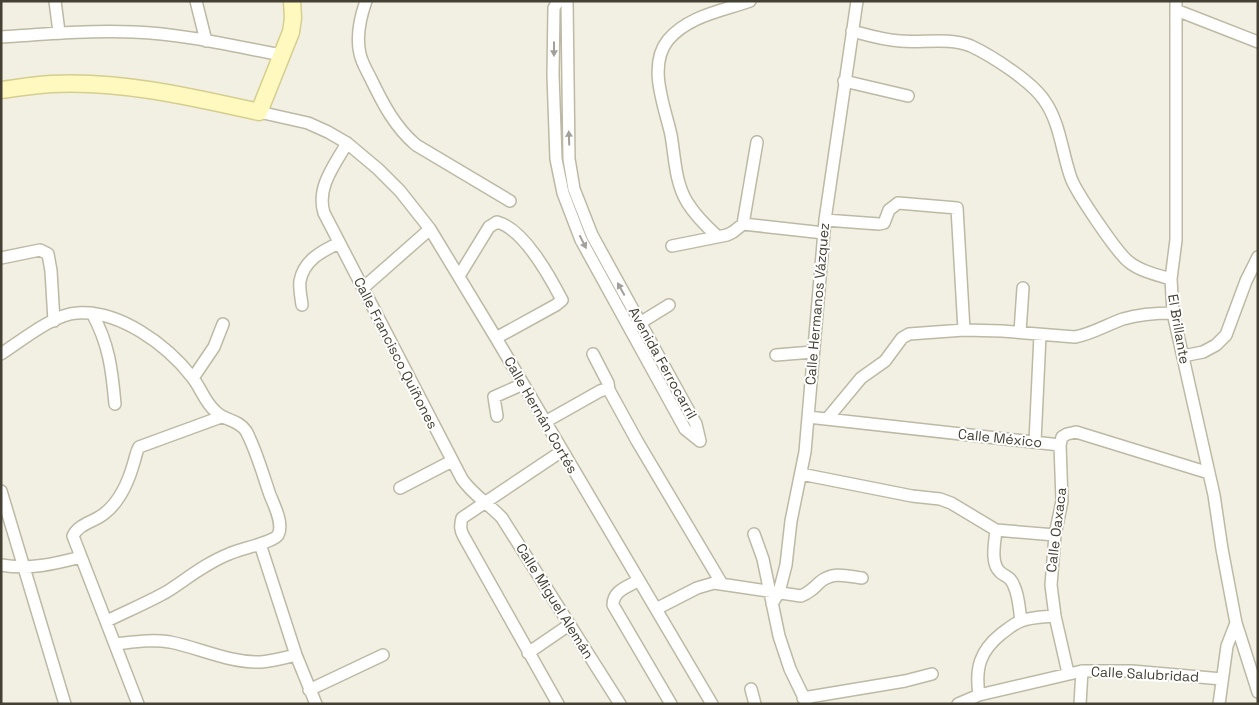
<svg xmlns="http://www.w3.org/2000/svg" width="1259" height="705" viewBox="0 0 1259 705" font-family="'Space Grotesk',sans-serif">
<rect width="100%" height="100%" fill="#f2f0e2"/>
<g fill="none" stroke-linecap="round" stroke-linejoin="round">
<g stroke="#beb9a5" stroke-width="14">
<path id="street" d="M55 1 59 32
M196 1 206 41
M366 1C360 18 356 37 360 54 362 63 367 71 371 79 383 104 395 127 416 145L510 201
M558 1 554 8 553 75 556 159 563 193 581 240 685 429 700 441
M567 1 569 159 574 189 592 235 696 424 700 441
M1176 1V240L1171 279 1173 313 1214 495 1222 549 1236 623 1258 692
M1176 10 1258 42
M852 31C867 35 883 40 900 41 923 43 949 37 971 46 992 56 1031 81 1044 100 1060 122 1062 153 1071 178 1076 192 1117 253 1129 262 1140 271 1157 275 1171 279
M1 37C45 34 90 30 134 32 184 34 233 46 281 55
M844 81 908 96
M259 112 308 123 328 132 347 143 378 169 400 191 430 229 496 338 712 704
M347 143C335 165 316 187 324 213L462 479C473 495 489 504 502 518L620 704
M825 220 879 224 884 223 889 210 898 203 957 208 964 330
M743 224 757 142
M717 236C706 226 695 215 687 202 675 182 675 158 671 135 665 107 647 66 668 40 688 16 722 11 750 1
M672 246 727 235 733 232 743 224 824 233
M1 258 40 250 48 254 51 271 54 321
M459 276 489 227 497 222C524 229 550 277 562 300L556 305 496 338
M363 288 430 229
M302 305C301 297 299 288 300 281 304 260 322 251 339 243
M92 313C109 344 112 370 115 404
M635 326 669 305
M1020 332 1023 288
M1 354C21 341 54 314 77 313 120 310 167 345 192 377 201 388 204 401 215 411 224 421 238 419 246 431 256 449 263 475 270 495 274 505 284 524 278 535 272 543 239 549 229 554 206 563 188 578 168 591 149 602 127 611 107 621
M593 354 608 383 609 390 637 441 722 584
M776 355 813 352
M1183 356 1203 352 1216 345 1226 335 1246 281 1258 257
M193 378 214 347 223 324
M497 416 494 397 523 384
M808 417 1060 445
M827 419 861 378 885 361 902 338 909 334 964 330 1002 331 1075 337C1092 334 1106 325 1123 319 1140 314 1156 313 1173 313
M545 422 600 391 606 389 609 390
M1035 442 1040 335
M801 474 912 496 940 499 951 503 996 530 1055 535
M400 488 452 461
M1 491 65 704
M996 530C995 542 990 563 1000 572 1007 578 1010 576 1014 586 1019 596 1019 609 1021 620
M754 534 763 559 779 636 790 669 807 704
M260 544 296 655 316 704
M1 565C29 570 54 564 81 557
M639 580C628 587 613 590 613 605L671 704
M772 604 779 592 786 565 791 521 805 452 825 220 857 1
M656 609 697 588 714 583 801 596C809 593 814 588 820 582 833 571 847 576 862 578
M115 644C134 642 151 639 170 642 200 648 230 663 261 662 273 661 284 658 296 655
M528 653 569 625
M1068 673 1055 616 1051 585 1055 535 1062 501 1060 445 1062 437 1067 434 1076 432 1209 473
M751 689 755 704
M309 690 383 655
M979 695C975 668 980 651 1001 634 1008 629 1013 624 1021 621 1031 617 1044 617 1055 616
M803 698 905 681 932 674
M138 704 73 536C79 523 95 522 105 513 120 501 129 480 134 462 136 456 136 452 139 447L221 417
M558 704 464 537C460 530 460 526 462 518L562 451
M958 704 979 695 1082 671H1132L1222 679
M1080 704 1082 671
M1219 704 1227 646 1236 623"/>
</g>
<g stroke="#d5ce8f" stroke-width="19">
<path id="secondary" d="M1 90C18 88 34 85 51 84 119 80 192 97 259 112L291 32 293 18 292 1"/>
</g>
<use href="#street" stroke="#fff" stroke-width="11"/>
<use href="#secondary" stroke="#fff9c0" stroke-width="16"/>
</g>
<defs><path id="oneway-solid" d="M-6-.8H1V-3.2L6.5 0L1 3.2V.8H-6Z" transform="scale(1.25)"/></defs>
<g fill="#a2a099">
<use href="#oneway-solid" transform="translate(554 49) rotate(90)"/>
<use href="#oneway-solid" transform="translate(569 138) rotate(-92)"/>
<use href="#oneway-solid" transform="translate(583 242) rotate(63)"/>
<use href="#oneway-solid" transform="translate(621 289) rotate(-119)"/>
</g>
<g text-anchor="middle" stroke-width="4" stroke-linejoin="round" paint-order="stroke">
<g font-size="14" fill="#444033" stroke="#fff">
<text transform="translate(817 304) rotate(-85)" y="5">Calle Hermanos Vázquez</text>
<text transform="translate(1179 329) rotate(80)" y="5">El Brillante</text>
<text transform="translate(396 353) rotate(63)" y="5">Calle Francisco Quiñones</text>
<text transform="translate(663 363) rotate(61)" y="5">Avenida Ferrocarril</text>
<text transform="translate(541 415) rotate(60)" y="5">Calle Hernán Cortés</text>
<text transform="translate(1000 438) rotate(6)" y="5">Calle México</text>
<text transform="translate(1056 530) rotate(-83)" y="5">Calle Oaxaca</text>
<text transform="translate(555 601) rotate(58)" y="5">Calle Miguel Alemán</text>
<text transform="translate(1145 674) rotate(3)" y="5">Calle Salubridad</text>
</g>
</g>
<rect width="1259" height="705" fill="none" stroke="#444033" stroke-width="5"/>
</svg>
